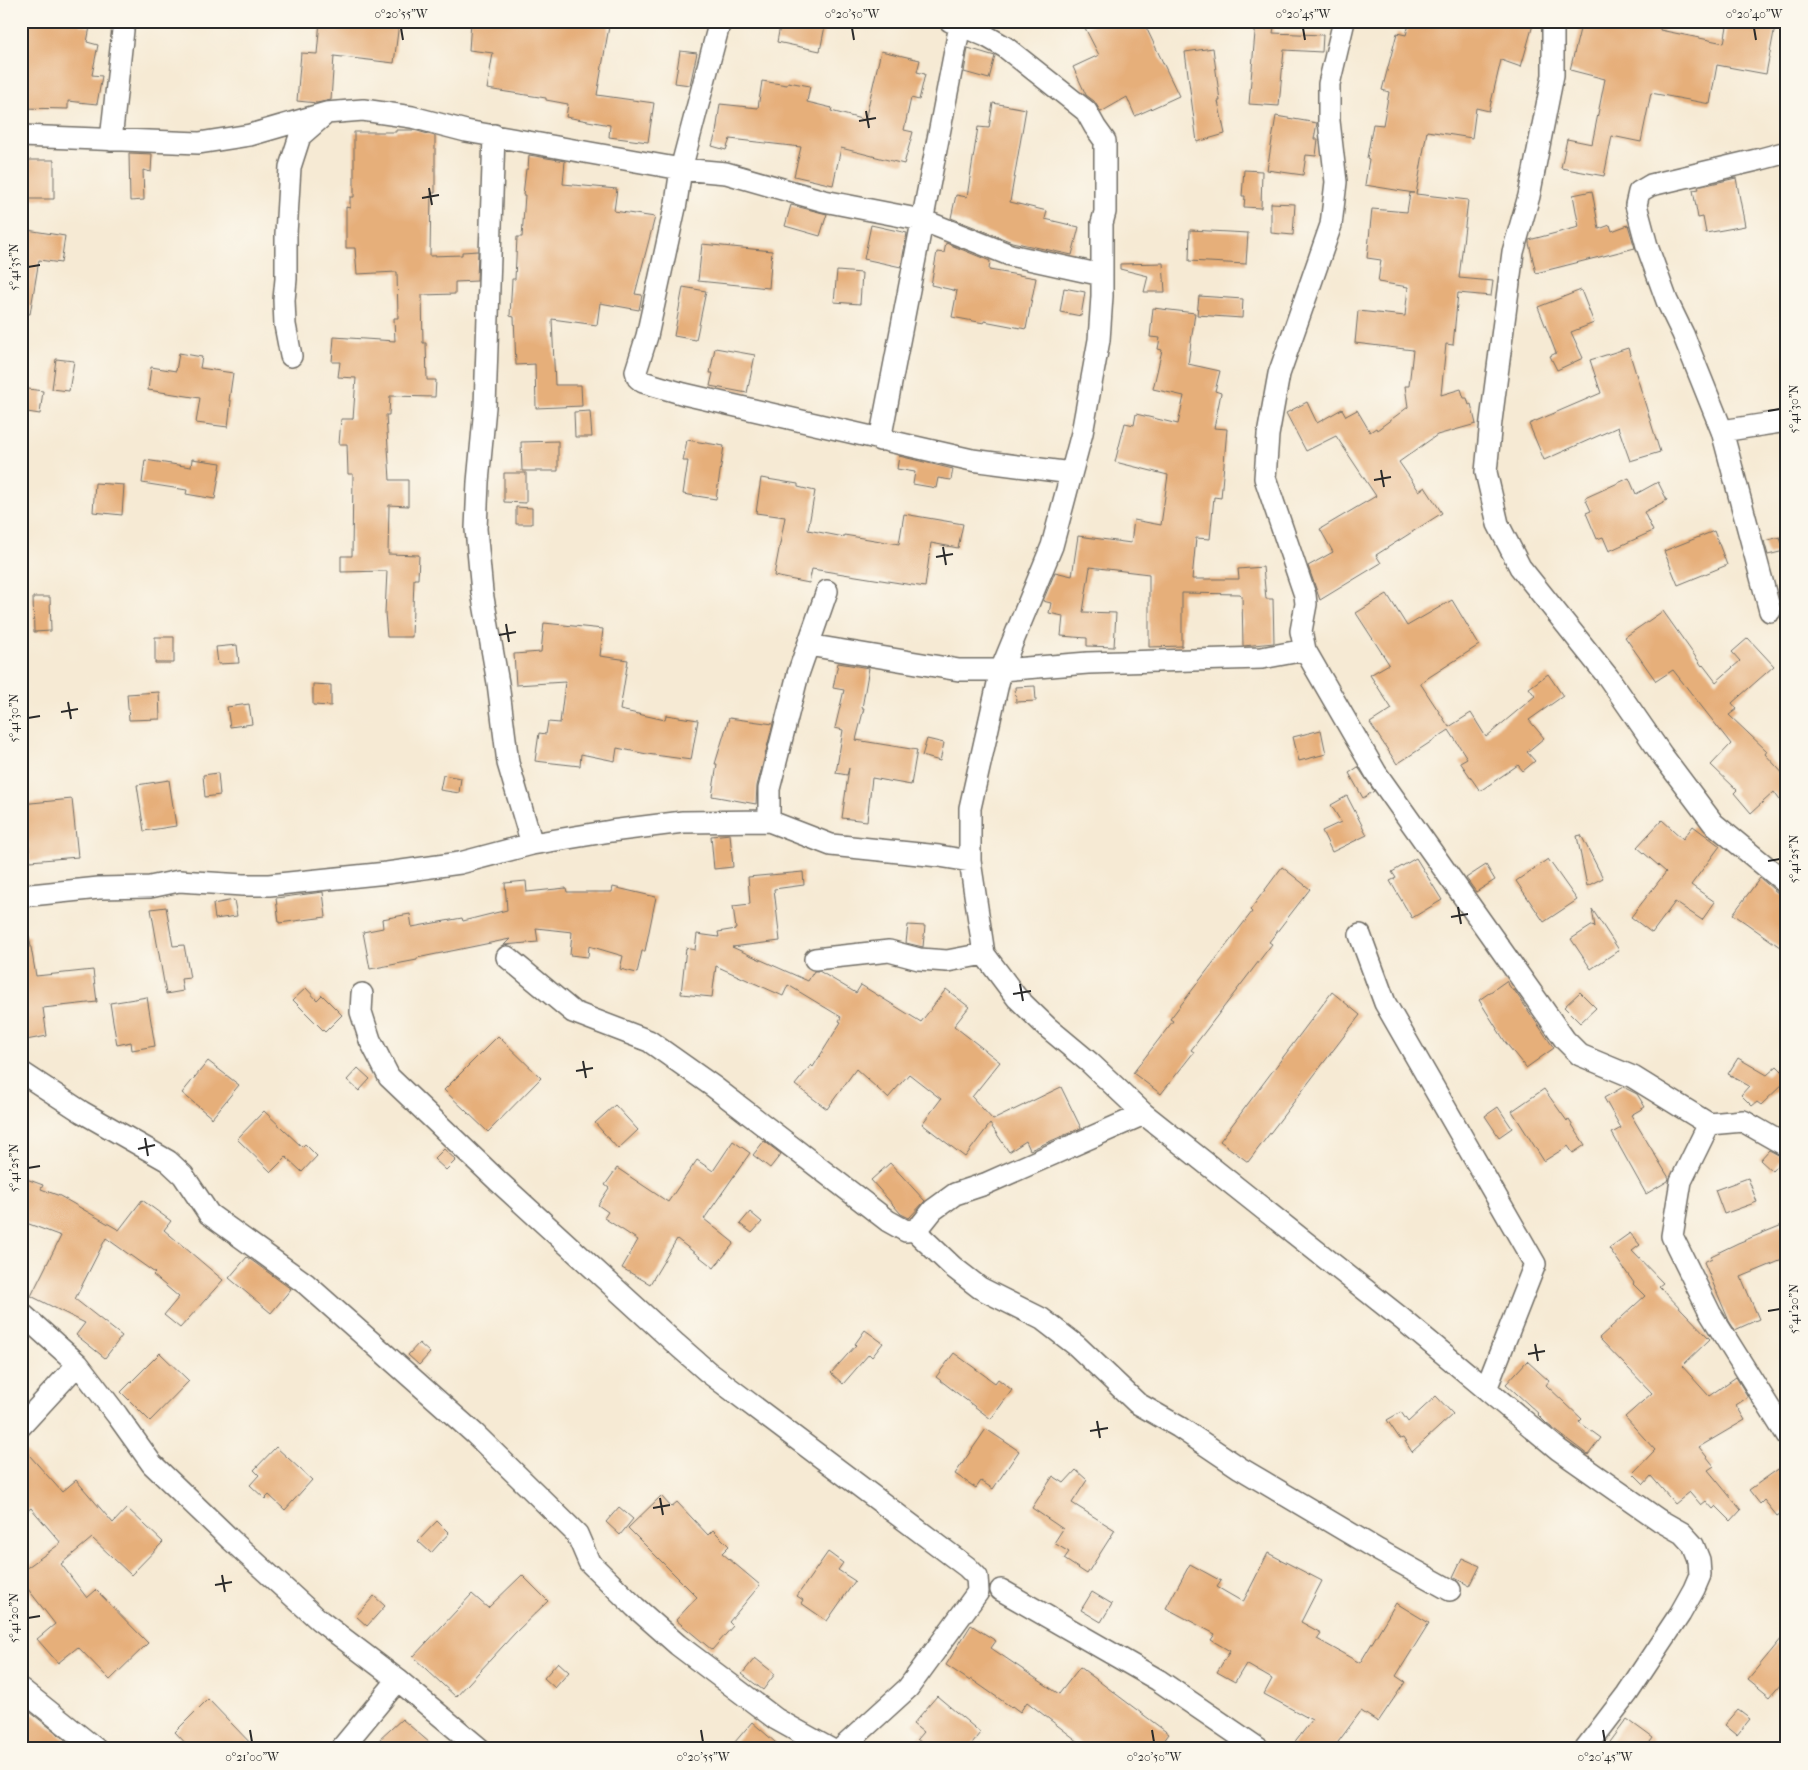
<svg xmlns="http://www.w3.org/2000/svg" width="1808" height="1770" viewBox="0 0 1808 1770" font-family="'IM FELL French Canon',serif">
<rect width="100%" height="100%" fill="#fbf7ec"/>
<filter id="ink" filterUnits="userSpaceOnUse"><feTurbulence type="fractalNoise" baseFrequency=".02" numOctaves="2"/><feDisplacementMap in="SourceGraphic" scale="10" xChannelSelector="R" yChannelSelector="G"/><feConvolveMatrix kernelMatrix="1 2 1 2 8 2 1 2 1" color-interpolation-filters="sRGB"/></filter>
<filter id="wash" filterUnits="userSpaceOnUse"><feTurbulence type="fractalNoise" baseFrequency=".0096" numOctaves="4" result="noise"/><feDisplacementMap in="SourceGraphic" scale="20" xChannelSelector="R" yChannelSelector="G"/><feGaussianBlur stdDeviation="1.12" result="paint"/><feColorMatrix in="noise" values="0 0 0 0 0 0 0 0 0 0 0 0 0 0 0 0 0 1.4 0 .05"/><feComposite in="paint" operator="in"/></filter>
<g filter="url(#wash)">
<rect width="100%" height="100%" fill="#f6ead4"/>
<g id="blocks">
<path fill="#e6af7a" d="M21 21H81L80 25 90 27 87 42 98 45 92 75 102 76 97 104 68 101V109L23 108Z
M320 21H380L399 23 394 63 334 56 331 100 317 103 297 101 301 53 317 54Z
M471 21H610L597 95 654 103 648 142 609 137 610 125 566 117 568 104 546 100V98L487 89 493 53 469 50Z
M781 21H826L820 51 777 42Z
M1100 21H1143L1179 96 1135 116 1127 97 1101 112 1094 101 1086 95 1073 67 1099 55 1085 28Z
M1256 21H1275L1273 33 1323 35 1322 52 1284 50 1279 106 1249 104Z
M1410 21H1534L1521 67 1501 60 1489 111 1476 108 1472 138 1427 131 1416 194 1468 200 1459 278 1493 281 1491 296 1458 293 1453 345 1446 344 1441 395 1461 389 1464 398H1467L1469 405 1471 404 1476 424 1437 435 1399 462 1419 491 1425 487 1442 513 1376 555 1381 563 1320 600 1308 566 1333 552 1320 529 1376 496 1336 436 1306 451 1286 413 1307 402 1317 423 1342 409 1346 416 1357 410 1370 432 1376 428 1377 430 1408 407 1405 386H1409L1413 350 1355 343 1358 311 1405 316 1408 287 1378 282 1381 260 1367 258 1372 209 1407 212 1410 193H1414L1365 185 1369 159 1367 158 1373 124 1383 125 1389 92 1382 90 1397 33 1406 35Z
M1582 21H1661L1660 30 1724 43 1728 21 1754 25 1755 21H1776L1766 74 1717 65 1710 104 1651 93 1641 142 1612 136 1604 176 1561 168 1567 139 1592 144 1605 79 1570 70Z
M968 48 995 56 989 79 964 72Z
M1213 48 1220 101H1218L1225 134 1197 142 1185 52Z
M680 51 697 53 690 85 675 83Z
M881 51 920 60 917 72 925 74 919 100 911 98 904 130 913 132 904 164 841 148 833 185 794 176 801 147 730 139 726 150 712 146 716 133 720 104 758 108 762 81 787 85 788 82 810 86 807 102 832 108 831 111 865 120Z
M993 103 1026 109 1010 202 1047 211 1045 219 1079 227 1072 255 1012 242 951 218 956 195 967 197 978 127 989 128Z
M1276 116 1317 123 1314 139H1318L1316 156 1306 155 1303 175 1267 170Z
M396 130H414L435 136V193H431L430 256 462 255V252L478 251 477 281 455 282V294L422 295 423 343H426L427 380H436L435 397 390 396 389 415H386L390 480H408V506L389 505 388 554 419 555 418 579H414L412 637H387L385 613 387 571 341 572V556H352L353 474H348L347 444H339L341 419H353L356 378 338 377 340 362H332L334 337 395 341 394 318H398L397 272 357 274 355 248H346V207L350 208V197H354V132H396Z
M129 153 152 154 151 172 143 170 144 200 130 201Z
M529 155 565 161 563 184 617 189 614 211 655 217 635 294 642 295 639 310 600 303 597 325 552 319 555 385H581L582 406 536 408 535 364 516 365 514 317 510 316 512 279H515L517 237H522L525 195H523L526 169H528Z
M21 160H54V199H21Z
M1244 170 1262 171 1261 208 1244 207 1245 196H1242Z
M1736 178 1745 226 1706 233 1703 217 1698 218 1693 190 1699 189 1698 187Z
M1592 191 1599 229 1610 225 1612 231 1628 225 1635 248 1536 273 1529 243V240L1579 227 1573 195Z
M1271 203 1295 204 1293 235 1271 233Z
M791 205 827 214 820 236 785 226Z
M871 225 907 233 901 267 864 259Z
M21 229 65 236 61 263 39 260 30 314 21 313Z
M1190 230 1248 233 1246 264 1189 261Z
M946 243 990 261 989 270 1036 278 1026 329 984 321V323L952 317 957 291 931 285 937 252 944 253Z
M702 244 772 251 769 288 698 281Z
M1163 263 1165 292H1144L1148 276 1120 269V264Z
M837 271 862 273 860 304 834 302Z
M683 287 706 291 696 340 674 336Z
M1064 288 1085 292 1081 316 1060 312Z
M1581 290 1594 323 1571 332 1583 358 1557 370 1550 356 1556 353 1538 307Z
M1199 296 1243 299 1242 318 1197 315Z
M1153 308 1195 313 1188 364 1220 371 1215 391 1221 393 1214 428 1227 429 1221 498 1214 497 1210 539 1196 538 1192 579H1239L1238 569 1263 567 1266 599H1273L1274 643 1243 646 1242 596 1240 594 1182 593V646L1149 647V574L1090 567 1083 612 1116 613 1114 647 1087 646V638L1061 636 1063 616 1049 613 1051 603 1043 601 1055 572 1072 576 1078 536 1131 543 1134 520 1161 525 1168 475 1115 462 1125 423 1134 425 1136 414 1178 424 1184 396 1153 389 1162 350 1158 349 1160 338 1150 337Z
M715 348 755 355 747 393 710 386 713 373H710Z
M1628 348 1660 452 1630 461 1618 427 1544 460 1529 424 1601 393 1590 360Z
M179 353 202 357 200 368 233 373 229 401H231L228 427 196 423 200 398 148 390 151 367 176 371Z
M56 359 74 361 69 391 52 389Z
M21 388 43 391 40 414 21 411Z
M590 411 592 437H575L574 412Z
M687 440 724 446 716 499 683 494 688 461H683Z
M558 441V471H522L521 442Z
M899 456 953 469 951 480 938 478 936 488 913 484 915 472 897 469Z
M192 459 221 463 215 499 186 494 187 490 142 483 145 460 191 467Z
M504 473H526V503L504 502Z
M761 478 798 484V487L815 491 808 530 844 537V535L899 544 904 514 963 524 958 548 931 543 925 587 812 569 809 583 774 576 785 517 756 513Z
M1629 478 1636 494 1658 482 1667 500 1644 512 1653 531 1609 551 1603 537 1597 539 1586 513 1591 511 1585 498Z
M95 483 124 485 122 515 93 512Z
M516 507 532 508V524H516Z
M1714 531 1727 565 1678 585 1664 551Z
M1780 537 1784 551 1768 555 1764 541Z
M1387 594 1407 626 1452 600 1479 645 1420 683 1449 727 1471 713 1486 737 1535 696 1529 688 1548 674 1563 696 1529 720 1544 738 1527 752 1535 761 1523 771 1518 765 1480 791 1460 762 1467 758 1449 730 1397 764 1370 723 1392 709 1370 675 1389 664 1356 613Z
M33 597H50L51 631 34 632Z
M1663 611 1702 666 1703 665 1716 682 1740 661 1732 652 1748 638 1774 666 1732 703 1737 709 1729 715 1767 751 1765 754 1787 778V810L1774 792 1751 813 1734 793 1737 790 1711 765 1731 744 1673 670 1656 681 1625 637Z
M544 623 603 629 600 656 628 660 620 710 665 720 666 715 698 720 691 760 647 754 617 748 615 761 581 754 580 766 535 761 539 733 546 734 548 722 560 723 565 682 516 685 514 654 541 652Z
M155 637H174V663H155Z
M237 645 239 663 218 664 216 647Z
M838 663 869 668 862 708H864L856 740 917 750 911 785 872 778 867 821 842 818 849 768 847 775 836 773 843 730 835 728 844 690 833 688Z
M313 684 331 685V706L313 705Z
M1035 686 1036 701 1016 702 1015 687Z
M159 692 160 719 129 720 127 694Z
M249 704 252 724 230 727 227 707Z
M729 718 773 724 757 786 756 804 712 796 717 764H715Z
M1321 730 1326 754 1299 761 1293 737Z
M927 739 944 743 940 761 922 756Z
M1358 767 1374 791 1363 798 1349 773Z
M218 773 220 795 205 797 203 775Z
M443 775 461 778 459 793 440 790Z
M169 780 176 826 144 831 137 785Z
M1347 796 1367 835 1332 852 1322 831 1341 822 1331 805Z
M72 799 78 857 30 861 28 841H21V804Z
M1662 820 1683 839 1693 826 1720 846 1691 885 1715 902 1702 920 1675 902 1652 933 1631 917 1666 872 1637 847Z
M730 834 733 867 714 869 711 836Z
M1581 835 1603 878 1587 886 1577 836Z
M1416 858 1442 900 1412 918 1390 881 1396 878 1392 872Z
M1548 859 1577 900 1544 922 1516 881Z
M1486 865 1495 880 1476 892 1466 878Z
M1282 867 1310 889 1269 942 1272 944 1191 1050 1194 1052 1161 1094 1133 1073 1173 1021 1170 1019 1252 912 1250 910Z
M803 872 804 885 774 889 780 941 732 947 808 981 814 971H819L856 993 861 985 921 1022 946 989 969 1007 954 1026 1000 1062 972 1097 993 1120 1061 1087 1081 1128 1030 1150 1026 1141 1009 1152 990 1124 965 1157 922 1124 941 1099 909 1074 888 1098 856 1069 827 1109 795 1085 811 1065 813 1067 841 1022 839 1021 841 1017 788 985 783 996 716 966 712 997 681 994 686 948 695 950 697 934 719 937 718 932 736 929 733 906 750 904 748 877Z
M1760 878 1779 894 1787 896V952L1733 914Z
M526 881 527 892 566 888 567 892H612L613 887 656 897 645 951H642L637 973 620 969 623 956 589 946 588 957 570 955 572 932 536 928 538 942 504 945 510 939 417 958V960L370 969 363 932 383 928 382 919 410 914 412 927 462 918 463 921 507 910 505 883Z
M323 892 326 917 279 923 276 898Z
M234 900 237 916 215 919 213 904Z
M166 907 173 946 184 945 190 978 181 979 183 991 166 994 151 909Z
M1592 909 1619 950 1591 969 1571 939 1593 925 1595 927Z
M908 925 925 926 923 947 906 943Z
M29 936 36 976 93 970 97 1002 43 1008 47 1036 21 1041V937Z
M1506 981 1513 991 1514 990 1554 1048 1526 1068 1506 1043 1479 1000Z
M306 988 317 1000 322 995 342 1015 325 1032 293 1000Z
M1332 992 1360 1015 1248 1162 1220 1141Z
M1580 992 1596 1008 1580 1023 1564 1007Z
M147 997 155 1046 132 1050 131 1042 117 1045 110 1003Z
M498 1036 541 1078 488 1132 444 1090Z
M1738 1058 1767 1075 1777 1066 1787 1076V1080L1761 1105 1757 1102 1752 1106 1741 1095 1749 1086 1728 1074Z
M208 1061 239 1085 212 1118 182 1093Z
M358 1068 370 1079 359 1091 347 1080Z
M1623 1087 1637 1094 1645 1107 1631 1115 1669 1178 1668 1181 1646 1194 1612 1133 1621 1128 1604 1098Z
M1544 1089 1567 1121 1569 1120 1585 1145 1573 1153 1568 1146 1544 1161 1512 1111Z
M615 1105 638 1130 618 1149 595 1123Z
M1498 1107 1512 1128 1499 1137 1485 1116Z
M264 1111 302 1147 305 1144 317 1156 302 1172 286 1157 271 1172 237 1139Z
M733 1141 750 1153 704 1219 734 1243 714 1268 677 1239 650 1284 622 1268 638 1240 604 1218 608 1212 598 1205 609 1188 605 1185 617 1168 668 1202 697 1160 713 1171Z
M764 1141 781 1154 770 1168 753 1155Z
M444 1149 456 1160 446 1170 434 1159Z
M1769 1150 1784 1158 1772 1171 1760 1160Z
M890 1163 925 1201 909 1218 901 1214 871 1180Z
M21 1177 43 1185 41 1189 60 1196 119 1230 142 1200 171 1221 164 1230 223 1280 180 1328 164 1315 179 1297 153 1275 155 1273 106 1238 75 1299 122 1336 105 1358 76 1335 85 1323 31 1296 61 1236 21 1221Z
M1748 1178 1757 1202 1724 1214 1715 1190Z
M750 1212 762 1222 752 1233 740 1224Z
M1787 1223V1258L1741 1277 1759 1319 1735 1330 1729 1321 1704 1262 1712 1258 1711 1256 1738 1243Z
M1630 1233 1640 1245 1632 1251 1663 1283 1659 1286 1710 1339 1682 1366 1709 1396 1736 1377 1748 1397 1736 1405 1745 1420 1699 1447 1714 1466 1708 1470 1741 1510 1731 1521 1716 1506 1713 1509 1706 1501 1701 1505 1690 1492 1675 1504 1651 1476 1644 1484 1633 1473 1655 1450 1625 1417 1652 1393 1599 1338 1645 1296 1633 1284 1634 1283 1609 1248Z
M247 1257 291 1289 271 1313 229 1278Z
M865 1330 883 1343 872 1357 869 1354 843 1384 831 1373 856 1345 855 1344Z
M419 1343 430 1353 419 1365 408 1355Z
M160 1353 189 1381 150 1421 121 1392Z
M954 1353 995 1383 998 1379 1012 1390 991 1419 936 1377Z
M1527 1361 1549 1381 1546 1385 1582 1419 1579 1422 1601 1438 1588 1455 1547 1424 1538 1415 1539 1414 1506 1384Z
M1436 1396 1453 1414 1412 1452 1403 1438 1400 1439 1387 1420 1401 1412 1408 1422Z
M986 1429 1019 1451 993 1489 981 1481 976 1488 955 1474Z
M21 1446 62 1492 76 1480 113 1523 127 1508 163 1542 131 1575 92 1538 61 1564 87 1598 96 1590 148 1643 110 1680 78 1647 58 1663 37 1639 55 1624 21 1580V1572L61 1543 31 1508 21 1516Z
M276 1447 312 1480 285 1510 269 1495 265 1499 250 1485 259 1475 254 1470Z
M1781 1467 1787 1475V1509L1777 1516 1764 1500 1760 1504 1749 1490Z
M1076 1470 1087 1480 1072 1503 1115 1530 1087 1574 1064 1559 1069 1552 1054 1543 1063 1529 1032 1508 1053 1476 1064 1483Z
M661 1496 671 1507 677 1502 708 1535 713 1530 729 1546 722 1553 760 1585 729 1622 733 1626 712 1650 676 1620 697 1597 628 1528Z
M619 1507 633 1519 620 1535 606 1522Z
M437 1521 449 1533 431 1553 418 1541Z
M828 1552 843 1563 838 1570 855 1581 827 1621 801 1603 803 1600 797 1596Z
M1268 1553 1322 1581 1301 1622 1321 1633 1317 1639 1360 1663 1396 1603 1429 1623 1396 1676 1405 1682 1378 1722 1361 1711 1333 1749H1290L1312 1720 1264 1694 1272 1679 1246 1664 1235 1682 1217 1672 1230 1651 1211 1640 1215 1634 1166 1608 1190 1564 1221 1581 1217 1587 1243 1602Z
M1462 1558 1480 1566 1470 1586 1453 1577Z
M522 1575 548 1601 515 1633 456 1697 413 1657 472 1594 488 1608Z
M1092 1592 1112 1604 1101 1622 1081 1610Z
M374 1596 385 1606 367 1626 356 1616Z
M971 1625 996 1641 991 1648 1059 1694 1080 1667 1169 1734 1158 1749H1088L1027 1702 1020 1712 1012 1706 1011 1707 971 1679 970 1681 946 1665Z
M1787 1632V1677L1770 1697 1748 1679Z
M755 1658 775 1674 763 1690 742 1674Z
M558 1662 569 1672 555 1688 544 1678Z
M937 1696 981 1733 968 1749H945L937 1742 932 1749H929L917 1739 923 1732 913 1724Z
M208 1699 256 1749H191L175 1732Z
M21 1705 63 1738 75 1749H21Z
M1738 1710 1750 1719 1737 1735 1725 1725Z
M402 1719 437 1749H389L379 1740Z
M1627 1719 1653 1738 1645 1749H1605Z
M752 1722 783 1749H729Z"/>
</g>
</g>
<g filter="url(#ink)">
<use href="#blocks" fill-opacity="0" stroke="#726e66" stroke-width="1"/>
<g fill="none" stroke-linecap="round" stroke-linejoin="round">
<g stroke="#726e66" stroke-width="24">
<path id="minor" d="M720 21 681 169 676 203 647 336 636 371 638 378 643 382 684 394 972 460 1071 473
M950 21 986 36 1005 47 1086 111 1095 127 1105 141V212L1102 223V296L1099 340 1082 433 1052 546 1001 670 970 808V861L984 954 1017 998 1047 1027 1089 1062 1144 1114 1402 1319 1559 1450 1659 1520 1682 1533 1693 1545 1699 1560 1700 1575 1694 1589 1680 1614 1627 1694 1585 1749
M1344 21 1329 84V121L1336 182 1331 225 1279 374 1268 435 1265 478 1305 595 1306 604 1301 631 1305 650 1376 773 1565 1040 1580 1055 1633 1077 1709 1124 1743 1121 1787 1146
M1553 21V75L1529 196 1513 252 1491 421 1486 472 1498 524 1520 567 1608 677 1662 755 1713 823 1787 884
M494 135 485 407 478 482 476 529 482 592 498 683 508 763 532 844
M21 136 199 143 250 135 326 113 363 110 412 117 466 131 681 169 726 173 824 201 922 220 1010 255 1102 275
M111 140 124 21
M291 356 285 325 284 300 286 279V234L290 167 300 136 323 116
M1722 431 1787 421
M880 440 960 25
M827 591 798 674 769 789V821L831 845 939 856 970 861
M1770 611 1722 431 1683 334 1667 301 1647 246 1636 205 1639 192 1651 185 1761 159 1787 152
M808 645 959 670H1001L1088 663 1262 658 1305 650
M21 896 99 888 150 887 179 881 243 885H269L387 873 460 863 532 844 611 831 683 822 769 821
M1360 935 1385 1003 1535 1264 1486 1389
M507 957 573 1012 649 1041 714 1087 888 1221 906 1231 914 1230 921 1225 933 1210 955 1194 985 1184 1144 1114
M815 959 889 951 919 959 947 961 984 954
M362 994 361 1012 370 1040 389 1077 499 1182 676 1344 708 1372 967 1567 977 1577 978 1592 908 1688 841 1749
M21 1072 82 1112 168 1161 183 1175 209 1214 306 1284 475 1434 577 1534 589 1562 635 1607 678 1645 776 1719 830 1749
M1709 1124 1681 1181 1672 1236 1710 1313 1787 1436
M914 1230 953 1267 980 1288 1042 1319 1077 1346 1137 1403 1179 1427 1240 1468 1378 1550 1450 1590
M21 1313 78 1364 117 1415 152 1464 230 1539 319 1620 398 1680 480 1749
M21 1426 78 1364
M1001 1590 1158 1680 1259 1749
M21 1689 96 1749
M341 1749 398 1680"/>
</g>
<use href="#minor" stroke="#fff" stroke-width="21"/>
</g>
</g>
<path fill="none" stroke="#2b2b2b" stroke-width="2" d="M401 28 403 40M852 28 854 40M1303 28 1305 40M1754 28 1756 40M866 111 869 128M859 121 876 118M429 188 432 205M422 198 439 195M28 267 40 265M1768 411 1780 409M1381 470 1384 487M1374 480 1391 477M943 547 946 565M936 557 953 554M506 624 509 642M499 635 516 632M68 702 71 719M61 712 78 709M28 718 40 716M1768 861 1780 859M1458 907 1461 924M1451 917 1468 914M1020 984 1023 1001M1013 994 1031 991M583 1061 586 1078M576 1071 593 1068M145 1138 148 1156M138 1149 155 1145M28 1168 40 1166M1768 1311 1780 1309M1535 1344 1538 1361M1528 1354 1545 1351M1097 1421 1100 1438M1090 1431 1108 1428M660 1498 663 1515M653 1508 670 1505M222 1575 225 1592M215 1585 232 1582M28 1618 40 1616M250 1730 252 1742M701 1730 703 1742M1152 1730 1154 1742M1603 1730 1605 1742"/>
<rect width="1808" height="1770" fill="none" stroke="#fbf7ec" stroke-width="55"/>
<rect x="28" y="28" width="1752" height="1714" fill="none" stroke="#2b2b2b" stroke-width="2"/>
<g font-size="12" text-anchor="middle" fill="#2b2b2b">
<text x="401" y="18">0°20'55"W</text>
<text x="852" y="18">0°20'50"W</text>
<text x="1303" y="18">0°20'45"W</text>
<text x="1754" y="18">0°20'40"W</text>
<text transform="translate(14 267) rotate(-90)" y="4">5°41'35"N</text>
<text transform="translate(1794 409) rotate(-90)" y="4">5°41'30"N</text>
<text transform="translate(14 718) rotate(-90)" y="4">5°41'30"N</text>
<text transform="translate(1794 859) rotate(-90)" y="4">5°41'25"N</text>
<text transform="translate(14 1168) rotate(-90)" y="4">5°41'25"N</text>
<text transform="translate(1794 1309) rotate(-90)" y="4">5°41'20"N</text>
<text transform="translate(14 1618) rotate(-90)" y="4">5°41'20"N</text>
<text x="252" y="1761">0°21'00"W</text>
<text x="703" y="1761">0°20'55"W</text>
<text x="1154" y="1761">0°20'50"W</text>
<text x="1605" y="1761">0°20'45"W</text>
</g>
</svg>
